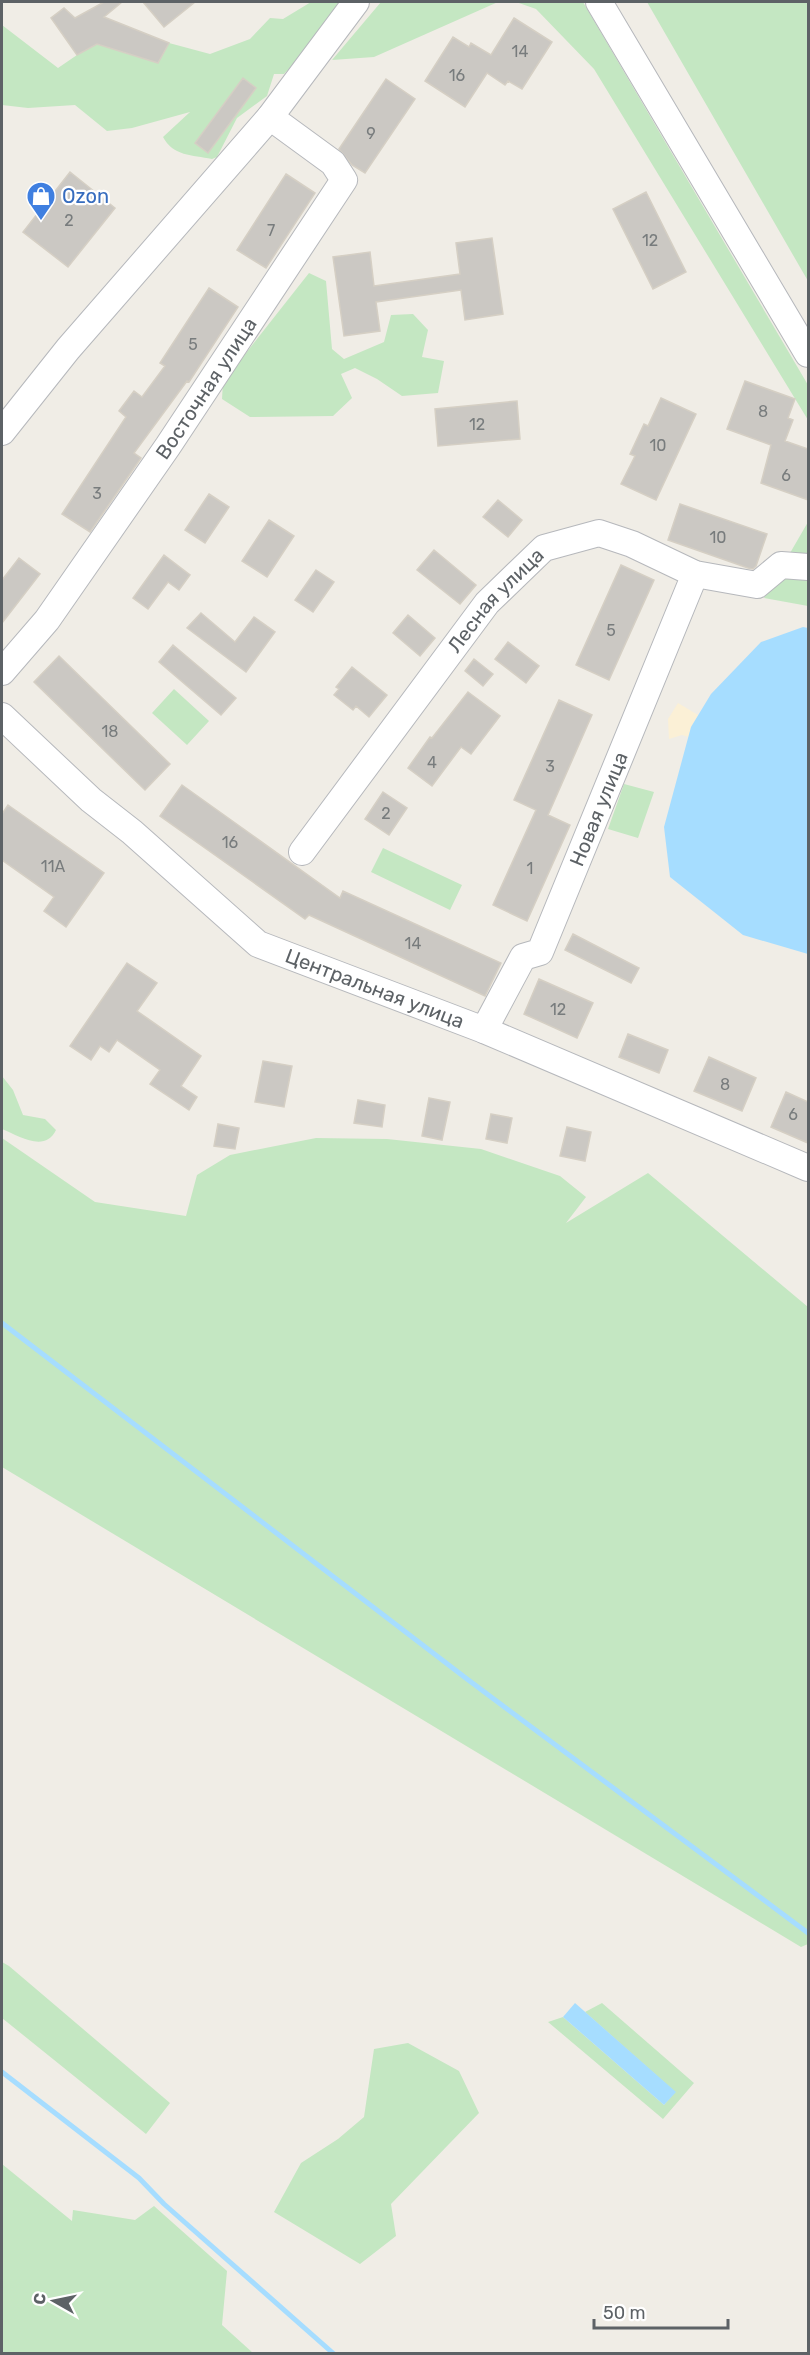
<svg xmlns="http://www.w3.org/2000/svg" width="810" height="2355" viewBox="0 0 810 2355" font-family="Rubik,sans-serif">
<rect width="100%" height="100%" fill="#f0ede6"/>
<path fill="#c4e7c2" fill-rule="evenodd" d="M311 2H341V13L284 74H274L267 96 237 118 217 157 212 159C192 155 173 156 163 137L190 112 132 128 107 131 75 105 28 108 2 105V25L58 68 77 55 97 44 158 62 169 43 210 54 250 39 270 18 283 19ZM243 78 256 88 208 153 195 143Z
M381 2H498L374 57 332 60Z
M516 2H583L808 385V420L594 69 536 9Z
M647 2H808V281Z
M309 273 326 281 332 349 344 359 384 342 391 315 413 314 428 330 422 357 444 361 438 393 402 396 377 379 355 368 341 374 352 398 333 416 250 417 222 399 223 382Z
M808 522V606L764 598Z
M174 689 209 721 187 745 152 713Z
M624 784 654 792 638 838 608 829Z
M383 848 462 885 450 910 371 872Z
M2 1076 13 1090 23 1115 45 1119 56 1130C45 1153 19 1136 2 1129Z
M2 1138 95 1202 186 1216 197 1175 230 1155 316 1138 387 1139 481 1149 560 1176 586 1197 566 1223 648 1173 808 1307V1944L801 1947 2 1467Z
M2 1962 9 1966 170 2103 146 2134 2 2018Z
M602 2003 694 2083 663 2119 548 2022 563 2017 664 2105 675 2092 585 2012Z
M408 2043 459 2071 479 2113 391 2204 396 2236 360 2264 274 2212 301 2163 338 2139 364 2117 374 2049Z
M2 2164 72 2221 73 2210 135 2220 154 2206 227 2271 222 2325 253 2353H2Z"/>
<path fill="#fbf0d6" d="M678 703 698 715 691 727 689 737 682 735 669 739 668 719Z"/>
<path fill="#a6ddff" d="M803 627 808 628V954L743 935 670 877 664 827 691 727 711 694 761 642Z
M575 2003 676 2092 664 2105 563 2017Z"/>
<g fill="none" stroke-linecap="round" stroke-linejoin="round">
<path stroke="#a6ddff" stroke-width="5" d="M2 1323 467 1679 808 1933
M2 2072 139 2178 164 2204 334 2354"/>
</g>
<path fill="#cbc8c3" stroke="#d5cfc4" stroke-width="1.5" d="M104 2H122L104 17 169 43 158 63 97 44 77 55 51 18 64 8 75 18Z
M143 2H195L164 27Z
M514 18 552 42 522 89 508 81 505 85 487 73 465 107 425 81 453 37 469 47 471 43 491 55Z
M243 78 256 88 208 153 195 143Z
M386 79 415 99 365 173 352 165 339 149Z
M70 172 115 208 68 267 23 232Z
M286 174 315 193 266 268 237 250Z
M646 192 686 272 653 289 613 209Z
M492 238 503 314 465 320 461 290 376 302 380 331 344 336 333 257 370 252 374 286 460 274 456 243Z
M209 288 238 307 189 382 187 381 134 453 141 458 90 532 62 514 126 417 119 411 134 391 142 397 165 366 160 363Z
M745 381 795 399 788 418 793 420 785 441 808 449V500L761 483 771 445 727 429Z
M661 398 696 414 656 500 621 484 635 456 630 454 644 424 648 426Z
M517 401 520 439 438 446 435 409Z
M209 494 229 507 205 543 185 530Z
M498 500 522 520 508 537 483 517Z
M680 504 767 534 756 566 753 569 748 568 668 540Z
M269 520 294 536 267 577 242 561Z
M434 550 476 585 460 604 417 570Z
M164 555 190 575 179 590 168 582 148 609 133 598Z
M19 558 40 574 2 623V580Z
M621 565 654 580 609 680 576 665Z
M316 570 334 582 313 612 295 600Z
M201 613 235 642 254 617 275 632 246 672 187 628Z
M408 615 435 638 420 656 393 633Z
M508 642 539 666 526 683 495 659Z
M173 645 236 698 221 715 159 662Z
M59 656 170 764 145 790 34 682Z
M474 659 493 674 483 686 465 671Z
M352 667 387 695 369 717 356 706 353 710 334 695 339 689 336 687Z
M468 692 500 716 471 754 461 747 432 786 408 768 430 737 432 738Z
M559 700 592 715 548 815 570 825 527 921 493 905 536 810 514 800Z
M182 785 340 898 343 891 501 963 485 996 309 915 305 919 160 816Z
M383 792 407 808 389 835 365 819Z
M8 805 104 873 66 927 44 911 54 897 2 860V814Z
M573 934 639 968 631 983 565 950Z
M127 963 157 983 137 1011 201 1056 181 1086 197 1097 189 1110 150 1084 160 1070 117 1040 109 1052 100 1046 91 1060 70 1046Z
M539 979 593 1003 577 1038 524 1014Z
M628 1034 668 1050 659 1073 619 1057Z
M709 1057 756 1078 742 1111 694 1091Z
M263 1061 292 1066 284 1107 255 1102Z
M786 1092 808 1102V1143L771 1127Z
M429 1098 450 1102 442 1140 422 1136Z
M358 1100 385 1105 382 1127 354 1123Z
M491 1114 512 1118 507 1143 486 1139Z
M218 1124 239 1128 235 1149 214 1146Z
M567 1127 591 1132 585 1161 560 1156Z"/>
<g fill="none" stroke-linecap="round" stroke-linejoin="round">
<g stroke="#b6b8bc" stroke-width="28">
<g id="minor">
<path d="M599 2 808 354"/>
<path d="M2 432 68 349 270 117 356 2"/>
<path id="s1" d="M2 672 47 620 168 446 344 180 333 163 270 117"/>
<path id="s2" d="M2 716 91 800 132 832 258 944 484 1030 808 1168"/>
<path id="s3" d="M302 852 487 603 544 548 599 533 632 544 695 574 757 585 781 565 808 567"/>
<path id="s4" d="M484 1030 523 957 540 952 695 574"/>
</g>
</g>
<use href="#minor" stroke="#fff" stroke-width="26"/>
</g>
<defs>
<g id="shop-pin" transform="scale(1.5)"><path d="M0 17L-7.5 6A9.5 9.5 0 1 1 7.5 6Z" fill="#3f7fe0" stroke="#fff"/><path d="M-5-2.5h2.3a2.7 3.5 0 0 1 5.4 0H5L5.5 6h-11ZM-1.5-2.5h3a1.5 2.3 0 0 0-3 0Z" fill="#fff"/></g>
</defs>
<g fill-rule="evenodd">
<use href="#shop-pin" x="41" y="196"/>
</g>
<g text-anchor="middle" stroke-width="4.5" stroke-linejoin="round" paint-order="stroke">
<g font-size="16" fill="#787c7d">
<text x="520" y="57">14</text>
<text x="457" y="81">16</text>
<text x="371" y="139">9</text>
<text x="69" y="226">2</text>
<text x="271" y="236">7</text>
<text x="650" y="246">12</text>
<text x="193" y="350">5</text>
<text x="763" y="417">8</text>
<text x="477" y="430">12</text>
<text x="658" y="451">10</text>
<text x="786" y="481">6</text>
<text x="97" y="499">3</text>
<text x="718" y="543">10</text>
<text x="611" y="636">5</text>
<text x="110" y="737">18</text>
<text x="432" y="768">4</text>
<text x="550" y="772">3</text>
<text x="386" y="819">2</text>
<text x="230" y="848">16</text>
<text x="53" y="872">11А</text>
<text x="530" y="874">1</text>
<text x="413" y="949">14</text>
<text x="558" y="1015">12</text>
<text x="725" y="1090">8</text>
<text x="793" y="1120">6</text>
</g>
<g font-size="20" fill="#366cbe" stroke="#fff" text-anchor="start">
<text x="62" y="203">Ozon</text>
</g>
<g font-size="20" fill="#5d6266" stroke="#fff">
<text dy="7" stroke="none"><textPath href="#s1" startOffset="350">Восточная улица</textPath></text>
<text dy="7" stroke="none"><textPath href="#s3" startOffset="318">Лесная улица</textPath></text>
<text dy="7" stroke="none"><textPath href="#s4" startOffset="255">Новая улица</textPath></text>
<text dy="7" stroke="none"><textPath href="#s2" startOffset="468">Центральная улица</textPath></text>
</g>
</g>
<rect width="810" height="2355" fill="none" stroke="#5d6266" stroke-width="6"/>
<g transform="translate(54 2301) rotate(279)" stroke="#ffffff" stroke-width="4.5" paint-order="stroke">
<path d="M0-4.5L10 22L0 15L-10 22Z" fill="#5d6266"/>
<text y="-9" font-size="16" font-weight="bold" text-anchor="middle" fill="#5d6266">С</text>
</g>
<path d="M594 2319v9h134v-9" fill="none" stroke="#5d6266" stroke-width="3"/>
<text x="603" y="2319" font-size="18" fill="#5d6266" stroke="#ffffff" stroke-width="4.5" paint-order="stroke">50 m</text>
</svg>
